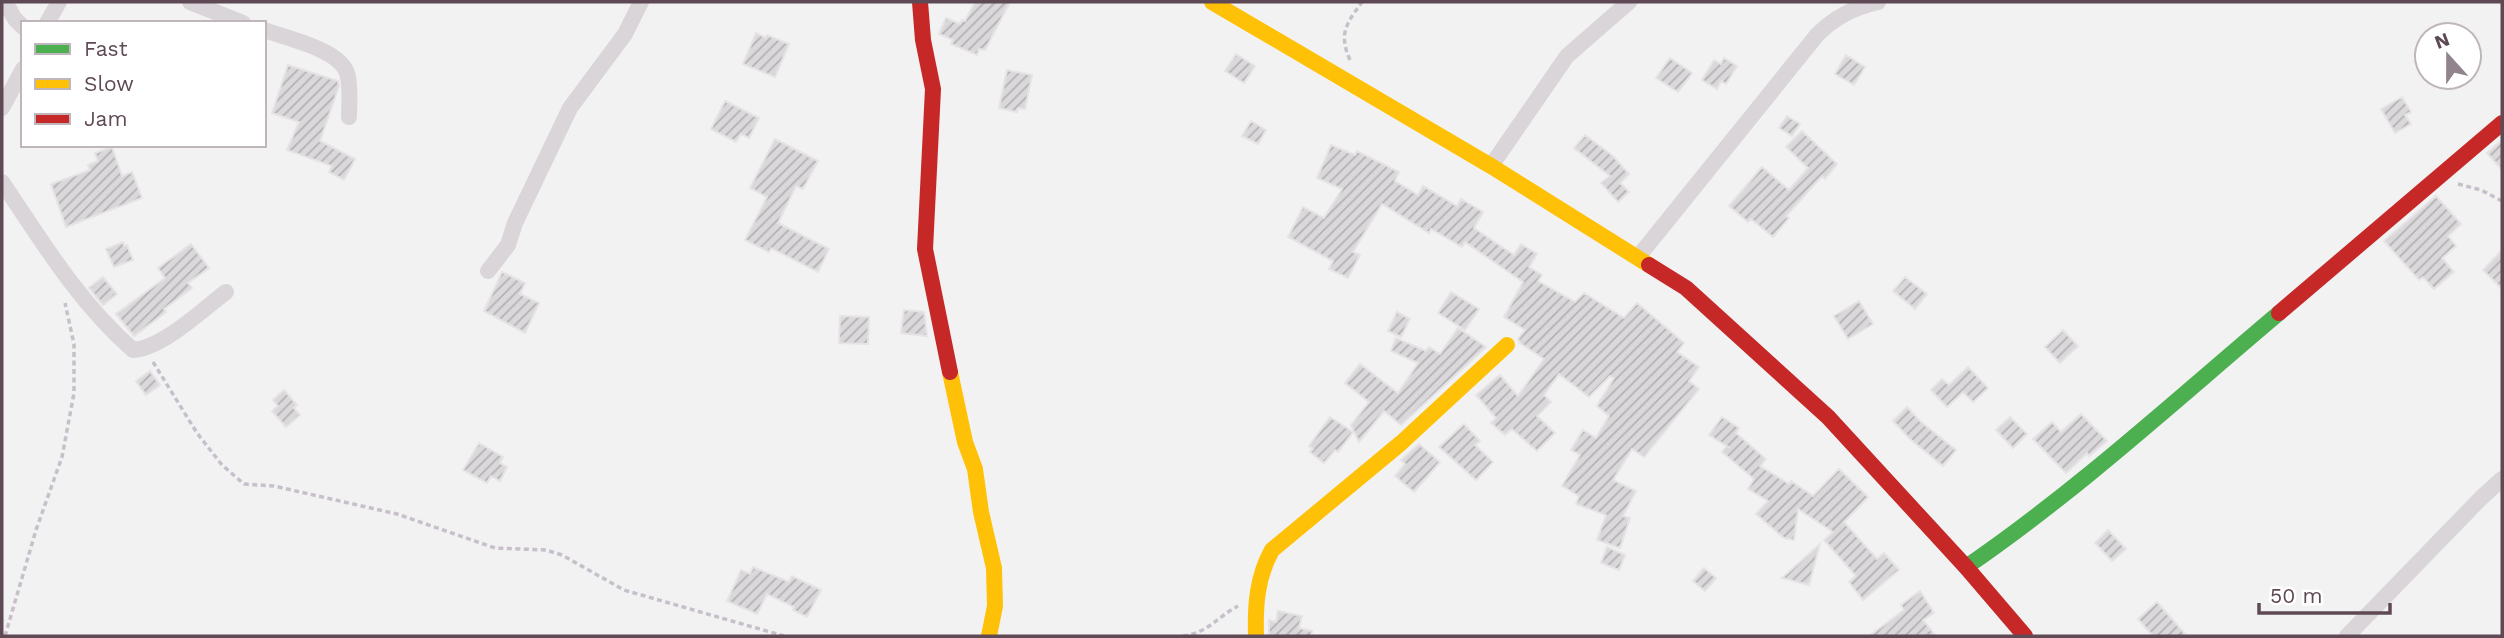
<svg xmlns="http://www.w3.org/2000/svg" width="2504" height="638" viewBox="0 0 2504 638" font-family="'Work Sans',sans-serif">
<defs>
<pattern id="building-hatch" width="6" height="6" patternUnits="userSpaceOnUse" patternTransform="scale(1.75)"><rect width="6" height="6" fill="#dad8da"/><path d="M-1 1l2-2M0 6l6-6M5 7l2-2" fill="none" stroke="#b4b1b4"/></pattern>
</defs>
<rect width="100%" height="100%" fill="#f2f2f2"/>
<path fill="url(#building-hatch)" stroke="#e5e3e4" stroke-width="2" d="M975 2H1010L985 50 979 49 977 55 951 44 953 40 939 34 946 18 960 24 962 20 965 21Z
M756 33 766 38 767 35 789 44 775 77 743 64Z
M1236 54 1255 66 1244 83 1225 71Z
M1846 55 1865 67 1854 85 1835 74Z
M1670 58 1692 73 1678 92 1656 78Z
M1724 58 1737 66 1726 84 1721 81 1717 89 1702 80 1714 60 1721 64Z
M288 65 338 81 339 86 320 141 355 159 344 180 329 172 332 166 287 150 299 122 272 113Z
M1007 70 1032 75 1025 109 1018 108 1017 112 999 108Z
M2402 97 2411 112 2405 115 2411 124 2395 133 2381 109Z
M725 101 759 118 749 138 741 134 736 142 711 129Z
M1787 116 1800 124 1792 136 1779 128Z
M1251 121 1266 130 1258 144 1242 136Z
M1802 131 1837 164 1825 179 1822 176 1786 216 1789 218 1773 237 1751 219 1748 222 1729 206 1762 167 1789 190 1808 168 1786 147Z
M1585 135 1613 156 1629 174 1620 183 1629 192 1618 202 1601 183 1610 176 1574 148Z
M775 139 818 161 803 189 796 186 778 223 829 249 818 272 771 248 769 252 745 240 767 197 750 188Z
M2502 140V170L2487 153Z
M1331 145 1355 155 1357 151 1399 172 1395 181 1418 195 1423 186 1457 206 1461 199 1483 212 1474 228 1514 255 1521 244 1537 254 1529 267 1542 275 1538 281 1575 302 1584 293 1624 318 1637 303 1684 343 1677 352 1699 367 1689 381 1699 389 1644 457 1632 449 1613 480 1636 491 1623 516 1630 518 1620 548 1597 540 1606 515 1576 504 1579 496 1562 486 1580 455 1571 450 1583 430 1596 438 1609 416 1597 406 1614 378 1610 376 1589 397 1559 374 1544 395 1551 402 1537 416 1555 433 1537 451 1512 429 1505 435 1491 423 1496 418 1476 395 1500 375 1518 396 1544 359 1520 343 1518 339 1525 330 1504 317 1523 282 1465 242 1462 247 1431 229 1429 233 1382 204 1353 252 1360 255 1348 278 1329 269 1333 261 1288 237 1303 207 1324 218 1342 189 1317 178Z
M112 147 122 176 132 172 142 198 66 227 51 184 90 170 88 165 98 161 95 153Z
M2436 196 2461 224 2448 236 2456 246 2442 258 2454 272 2434 289 2423 277 2419 280 2384 241Z
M123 242 124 246 127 245 133 260 114 267 106 249Z
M191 244 209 268 188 283 192 288 164 309 166 312 134 336 116 314 165 278 158 268Z
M2502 250V289L2483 270Z
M502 272 525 283 520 294 539 303 525 333 484 311Z
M103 277 117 294 103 305 89 288Z
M1905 277 1927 294 1915 309 1893 291Z
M1451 292 1479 309 1465 330 1438 313Z
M1859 301 1873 324 1848 339 1834 316Z
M904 310 924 312 927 336 901 333Z
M1397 312 1410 319 1401 337 1388 331Z
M840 316 869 317 868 344 839 343Z
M1458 328 1486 347 1401 425 1384 411 1359 442 1351 425 1369 402 1345 383 1360 364 1398 393 1418 363 1391 351 1396 338 1426 351 1429 347 1440 354Z
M2063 330 2078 346 2060 363 2045 347Z
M1968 367 1988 388 1973 402 1963 392 1947 407 1931 390 1942 379 1949 385Z
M150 371 160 385 146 395 136 381Z
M284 390 297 405 294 408 300 415 286 427 272 411 278 406 273 400Z
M1907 407 1921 422 1956 450 1943 466 1910 439 1893 421Z
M2081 414 2107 441 2089 456 2087 453 2066 473 2033 439 2052 422 2061 432Z
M1330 417 1353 432 1338 452 1335 450 1324 463 1310 452 1313 449 1309 446Z
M1722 417 1739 428 1736 433 1766 459 1760 466 1789 484 1791 481 1813 496 1839 469 1868 497 1844 522 1877 559 1884 553 1899 570 1863 600 1849 582 1856 576 1824 540 1833 532 1798 509 1794 540 1784 538 1756 514 1768 501 1748 489 1754 479 1722 452 1727 446 1730 448 1709 435Z
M2010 417 2027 434 2013 448 1996 430Z
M1464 424 1480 441 1475 445 1493 462 1476 480 1439 447Z
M479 443 503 457 500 463 507 467 500 481 491 476 487 483 463 470Z
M1419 444 1440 462 1414 492 1395 476 1405 464 1401 460Z
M2108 530 2126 549 2112 561 2095 543Z
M1820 544 1809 585 1782 578Z
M1607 547 1625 555 1619 570 1601 563Z
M753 567 789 582 792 576 821 590 807 617 793 610 794 607 767 594 757 614 727 601 741 570 750 574Z
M1704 568 1716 578 1705 591 1693 581Z
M1920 591 1934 613 1923 620 1936 636H1869L1904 610 1901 605Z
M2157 602 2187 636H2153L2138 619Z
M1278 611 1302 616 1299 628 1312 631 1311 636H1269V620L1276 622Z"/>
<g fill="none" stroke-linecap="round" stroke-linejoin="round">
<path stroke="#c7c0cb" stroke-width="3.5" stroke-dasharray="5 3.5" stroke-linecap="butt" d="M1350 60C1338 33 1347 23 1362 2
M2458 184 2481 190 2502 201
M153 362 197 433 222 465 244 484 274 486 397 514 495 548 546 550 562 555 624 590 784 636
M5 636 36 530 62 457 74 393V344L65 303
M1183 636C1208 633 1217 617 1238 606"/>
<path stroke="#d9d5d8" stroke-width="16" d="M5 2 15 19 23 27
M190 2 243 23
M47 23 59 2
M264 30C286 38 339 49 347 73 351 86 349 103 349 117
M2 108 23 69
M1491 166 1567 56 1629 2
M2 182C41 240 79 303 133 350 163 348 202 310 226 292
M1638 257 1817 35C1835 17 1853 8 1878 2
M488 271 508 245 515 223 570 108 625 34 641 2
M2347 636 2481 498 2502 479"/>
<path stroke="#4caf50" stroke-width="16" d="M1966 567C2077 491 2177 399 2279 313"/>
<path stroke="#ffc107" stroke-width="16" d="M1212 2 1491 166 1649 265
M950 372 965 442 975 469 981 512 994 568 995 606 989 636
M1256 636C1255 605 1257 577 1272 550L1401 443 1507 345"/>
<path stroke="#c62828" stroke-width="16" d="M920 2 923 40 933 89 925 249 950 372
M1649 265 1686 288 1828 417 1966 567 2025 636
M2279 313 2502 123"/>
</g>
<rect width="2504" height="638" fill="none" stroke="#5e4955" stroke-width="7"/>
<rect x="21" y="21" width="245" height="126" fill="#ffffff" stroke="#bfb6bb" stroke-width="2"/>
<rect x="35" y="44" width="35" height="10" fill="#4caf50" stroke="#bfb6bb" stroke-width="2"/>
<text x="84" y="56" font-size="21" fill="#5e4955">Fast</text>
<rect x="35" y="79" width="35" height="10" fill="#ffc107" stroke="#bfb6bb" stroke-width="2"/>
<text x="84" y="91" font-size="21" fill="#5e4955">Slow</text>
<rect x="35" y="114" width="35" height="10" fill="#c62828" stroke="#bfb6bb" stroke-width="2"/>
<text x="84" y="126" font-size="21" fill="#5e4955">Jam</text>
<g transform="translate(2448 56) rotate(339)"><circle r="33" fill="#ffffff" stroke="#bfb6bb" stroke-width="2"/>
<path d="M0-5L12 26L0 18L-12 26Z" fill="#92848c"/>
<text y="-10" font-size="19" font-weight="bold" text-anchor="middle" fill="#5e4955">N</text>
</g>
<path d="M2259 603v10h131v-10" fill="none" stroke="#5e4955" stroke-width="3.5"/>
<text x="2270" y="603" font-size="21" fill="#5e4955" stroke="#ffffff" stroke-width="5" paint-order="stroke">50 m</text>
</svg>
